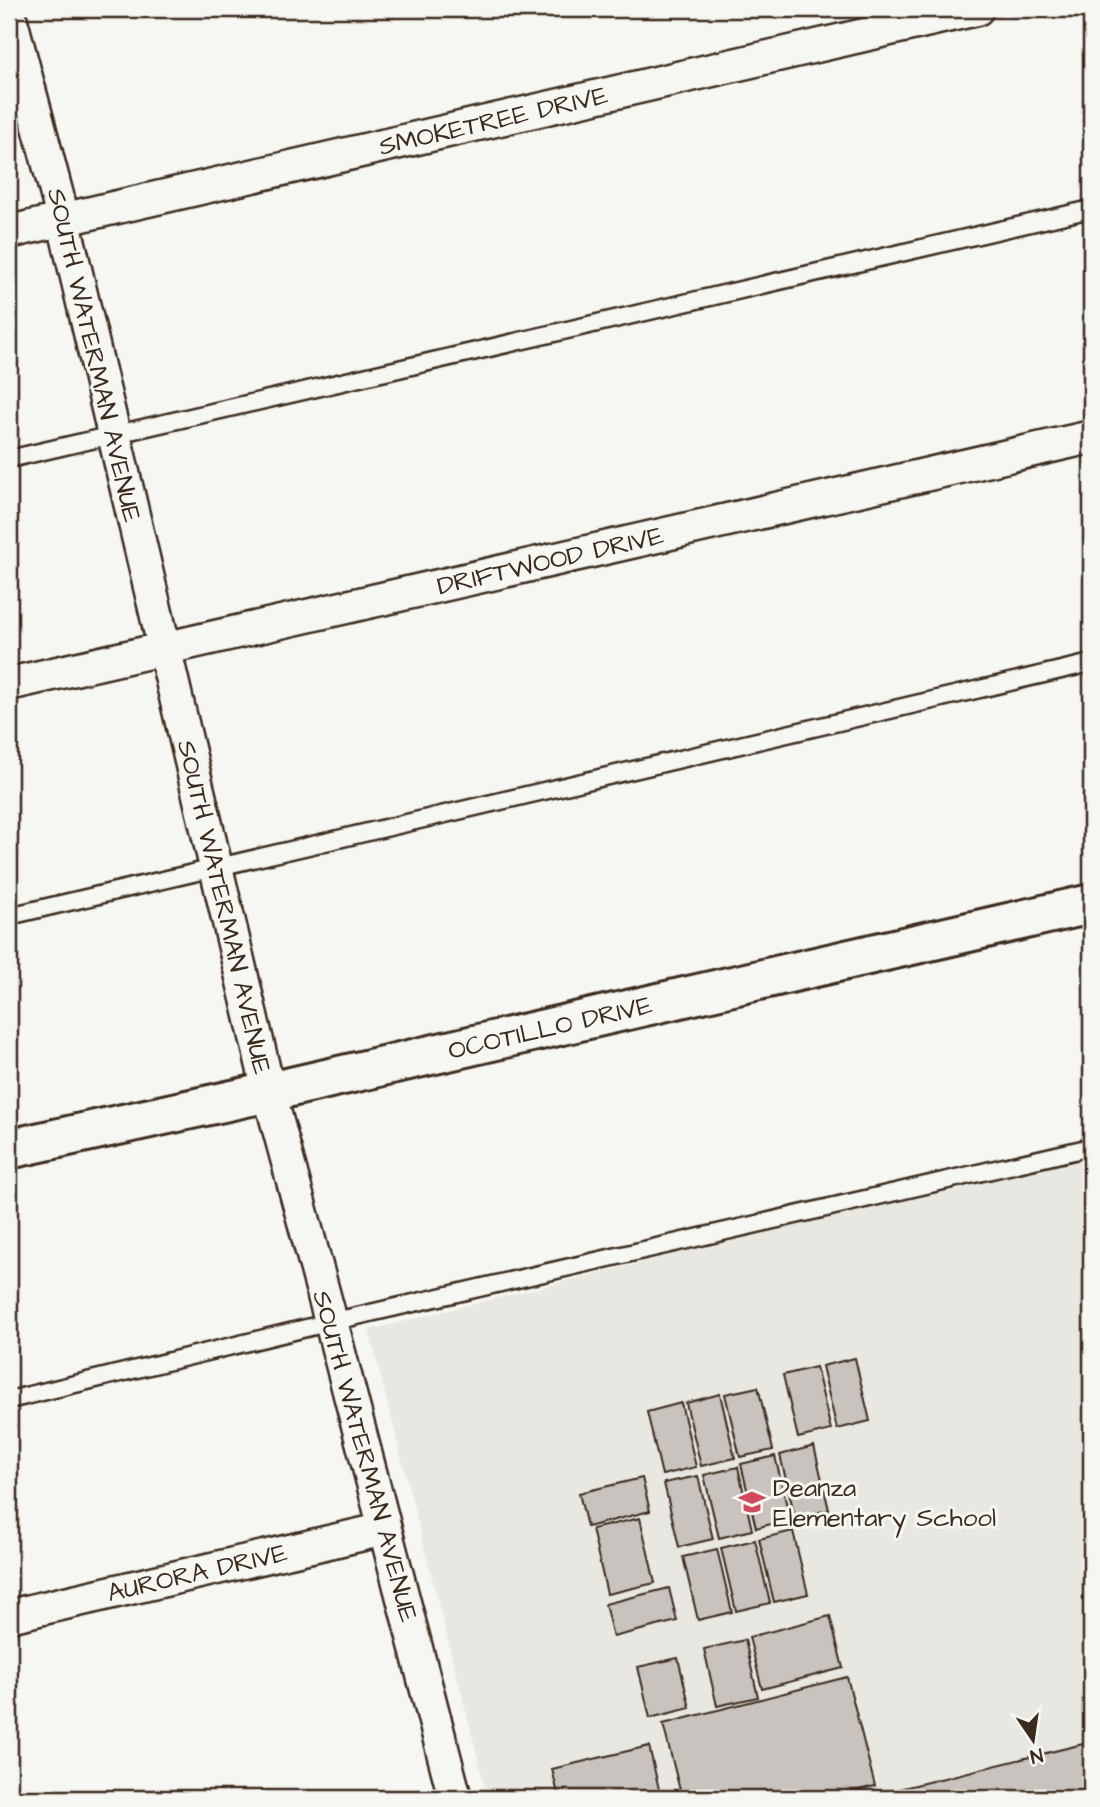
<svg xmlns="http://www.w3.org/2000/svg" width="1100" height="1807" viewBox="0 0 1100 1807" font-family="'Architects Daughter',sans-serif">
<rect width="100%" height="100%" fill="#f6f6f2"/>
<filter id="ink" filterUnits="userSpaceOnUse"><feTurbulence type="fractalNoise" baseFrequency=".0143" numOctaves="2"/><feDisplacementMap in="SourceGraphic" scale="14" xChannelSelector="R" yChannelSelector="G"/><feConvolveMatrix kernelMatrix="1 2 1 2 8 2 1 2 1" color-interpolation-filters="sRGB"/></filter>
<g filter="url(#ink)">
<path fill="#e8e7e2" d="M1091 1151V1798H488L369 1330Z"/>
<path fill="#c8c3be" stroke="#3b2a1e" stroke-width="2" d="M855 1358 870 1421 837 1429 822 1366Z
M816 1367 831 1430 798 1438 783 1375Z
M758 1387 773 1450 740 1457 725 1394Z
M720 1394 735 1458 701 1466 686 1403Z
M681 1403 696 1467 662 1475 647 1412Z
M814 1446 829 1510 795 1517 780 1455Z
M775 1456 790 1519 756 1528 741 1464Z
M738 1467 752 1530 719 1538 704 1475Z
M698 1476 713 1539 679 1547 664 1483Z
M642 1478 650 1511 587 1527 579 1493Z
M640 1518 655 1583 607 1594 592 1529Z
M793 1531 808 1594 774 1602 759 1539Z
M755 1540 770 1603 736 1611 721 1548Z
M717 1549 732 1612 698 1620 683 1557Z
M669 1588 677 1621 613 1637 605 1604Z
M830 1616 843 1668 762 1689 749 1637Z
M745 1640 758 1697 717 1706 704 1649Z
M678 1658 690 1708 650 1718 638 1667Z
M847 1677 875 1786 825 1798H682L663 1724Z
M1083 1744 1084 1748 1091 1746V1798H893L891 1791Z
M649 1746 661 1798H559L552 1769Z"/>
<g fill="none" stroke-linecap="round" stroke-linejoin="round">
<g stroke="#3b2a1e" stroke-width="21">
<path id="service" d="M9 459 1091 209
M9 916 1091 663
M9 1400 331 1322 1091 1147"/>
</g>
<g stroke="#3b2a1e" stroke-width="37">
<path id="minor" d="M9 13 63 218 269 1092 329 1314 455 1798
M9 232 977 9
M9 684 1091 437
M9 1616 385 1529"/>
</g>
<g stroke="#3b2a1e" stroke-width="44">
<path id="tertiary" d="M9 1149 269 1092 1091 904"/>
</g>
<use href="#service" stroke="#f6f6f2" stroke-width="16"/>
<use href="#minor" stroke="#f6f6f2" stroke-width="32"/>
<use href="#tertiary" stroke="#f6f6f2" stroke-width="38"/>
</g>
</g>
<defs>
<g id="school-bare" transform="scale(2.1)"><path d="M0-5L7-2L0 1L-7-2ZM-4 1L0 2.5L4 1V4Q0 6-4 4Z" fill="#d1495b" stroke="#f6f6f2" stroke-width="2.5" paint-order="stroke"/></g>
</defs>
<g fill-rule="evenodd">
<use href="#school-bare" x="752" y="1502"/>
</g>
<g text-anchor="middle" stroke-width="6" stroke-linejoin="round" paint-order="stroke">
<g font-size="26" fill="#3b2a1e" stroke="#f6f6f2">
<text transform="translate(493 120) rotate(-13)" y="9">SMOKETREE DRIVE</text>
<text transform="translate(95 355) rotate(77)" y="9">SOUTH WATERMAN AVENUE</text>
<text transform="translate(550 560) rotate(-13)" y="9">DRIFTWOOD DRIVE</text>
<text transform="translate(225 907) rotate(77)" y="9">SOUTH WATERMAN AVENUE</text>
<text transform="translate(550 1027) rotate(-13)" y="9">OCOTILLO DRIVE</text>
<text transform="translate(366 1456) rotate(75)" y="9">SOUTH WATERMAN AVENUE</text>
<text transform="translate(197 1572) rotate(-13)" y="9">AURORA DRIVE</text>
</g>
<g font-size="26" fill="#3b2a1e" stroke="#f6f6f2" text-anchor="start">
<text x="773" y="1496">Deanza<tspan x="773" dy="30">Elementary School</tspan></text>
</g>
</g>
<rect width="1100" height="1807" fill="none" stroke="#f6f6f2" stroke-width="35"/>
<rect x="18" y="18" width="1065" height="1772" fill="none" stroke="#3b2a1e" stroke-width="2.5" filter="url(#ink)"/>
<g transform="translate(1033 1740) rotate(167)" stroke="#f6f6f2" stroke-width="5" paint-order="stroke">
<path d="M0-5L12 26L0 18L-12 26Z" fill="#3b2a1e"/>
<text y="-10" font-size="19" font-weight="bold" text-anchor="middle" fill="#3b2a1e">N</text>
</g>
</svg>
